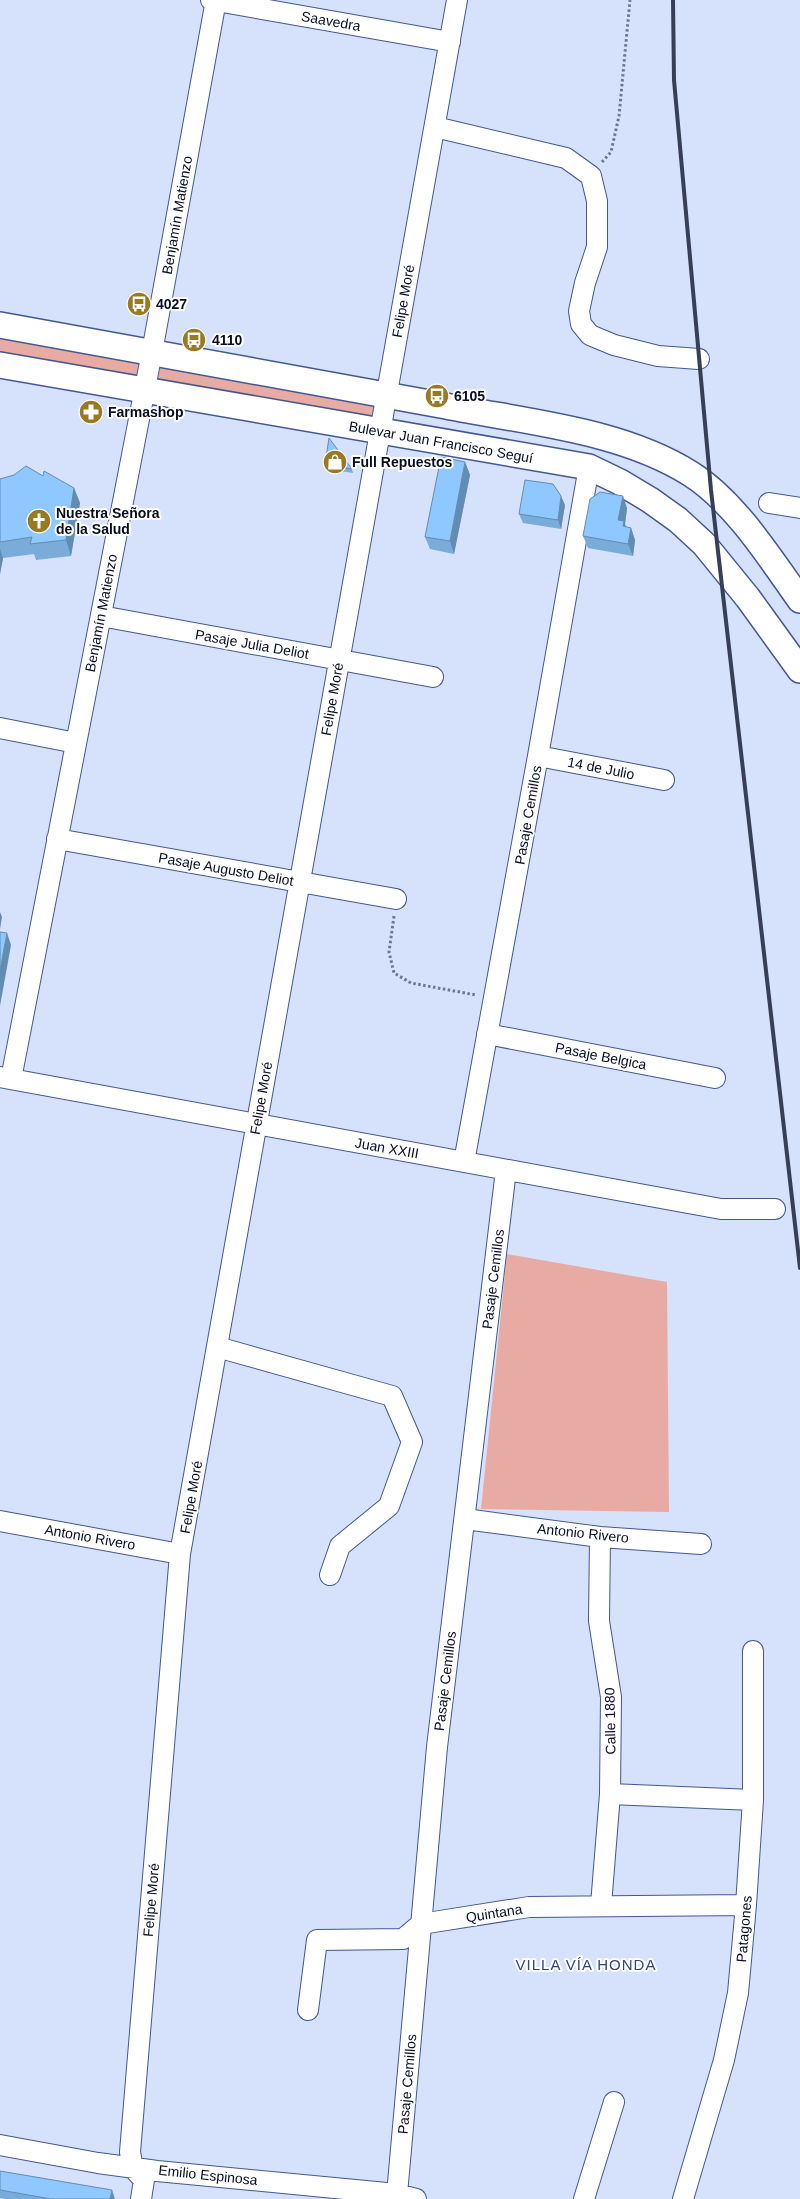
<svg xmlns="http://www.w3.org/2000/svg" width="800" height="2199" viewBox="0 0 800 2199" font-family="Helvetica,sans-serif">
<rect width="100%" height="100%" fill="#d6e1fc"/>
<path fill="#e8aba3" d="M0 325 386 395 379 430 0 365Z
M507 1254 667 1282 669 1512 481 1509Z"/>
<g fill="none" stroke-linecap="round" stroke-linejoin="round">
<g stroke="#435892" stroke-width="22">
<path id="minor" d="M211 0 450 42
M435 127 566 158 591 176 597 201V247L585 283 579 311 581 324 590 335 614 345 658 356 699 359
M769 503 800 508
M101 616 433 677
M0 728 76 743
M538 756 664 780
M57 839 396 899
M487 1034 715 1078
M0 1077 721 1209H775
M11 1079 152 352 216 0
M464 1162 538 756 589 467
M217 1347 392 1396 412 1442 389 1506 340 1546 330 1575
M465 1519 600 1537 701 1544
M0 1521 180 1554
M600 1537 599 1621 611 1697 610 1794 601 1905
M610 1794 753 1800
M308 2010 317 1940 403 1939 421 1924 529 1907 746 1905
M0 2145 98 2163 157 2171 397 2194 416 2199
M397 2194 437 1747 506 1170
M141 2199 144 2180 133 2168 130 2152 180 1554 457 0
M584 2199 614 2102
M683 2199 724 2060 738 1993 746 1905 753 1800V1651"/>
</g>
<g stroke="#435892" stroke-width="28">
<path id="major" d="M0 325C149 352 298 378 446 406 526 422 622 430 691 474 735 502 770 558 800 600
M0 365 589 467 620 482 650 500 678 520 704 544 748 598 800 670"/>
</g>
<path stroke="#6e7790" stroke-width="3" stroke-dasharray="2.5 2.5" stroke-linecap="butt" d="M602 162 611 152 619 116 630 0
M394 916 389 952 394 973 411 983 476 995"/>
<use href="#minor" stroke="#fff" stroke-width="20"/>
<use href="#major" stroke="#fff" stroke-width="25"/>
<path stroke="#373f56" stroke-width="4" d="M673 0 674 80 711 490 800 1268"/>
</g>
<path fill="#7aacda" d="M465 462 470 475 454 554 430 549 425 537Z
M325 464 352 469 353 473 327 469Z
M43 476 74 488 80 503 71 556 36 560 34 554 3 558 0 574V479Z
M565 505 561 529 523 523 519 514Z
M627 508 625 524 626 527 631 528 635 540 633 556 588 548 583 536Z
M0 2171 115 2199H5L0 2198Z"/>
<path fill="#638cb2" d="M465 462 470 475 454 554 450 541Z
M74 488 80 503 71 556 66 540Z
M561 496 565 505 561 529 558 520Z
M623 496 627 508 625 524 628 534 618 520Z
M631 528 635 540 633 556 628 544Z
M0 549 3 558 0 574Z
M0 912 2 917 0 929Z
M7 933 11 945 0 1006V970Z
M112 2190 115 2199H110Z"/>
<path fill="#8ec8fe" stroke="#638cb2" d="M329 438 352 469 325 464Z
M441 457 465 462 450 541 425 537Z
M26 466 43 476 44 471 74 488 66 540 30 544 32 537 0 542V479L14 475Z
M525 480 553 484 561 496 558 520 519 514Z
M600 492 623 496 618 520 624 521 623 526 631 528 628 544 583 536 590 499Z
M0 932 7 933 0 970Z
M0 2171 112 2190 110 2199H51L0 2190Z"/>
<defs>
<g id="bus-disc" transform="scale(1.25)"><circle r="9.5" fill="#997922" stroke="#fff"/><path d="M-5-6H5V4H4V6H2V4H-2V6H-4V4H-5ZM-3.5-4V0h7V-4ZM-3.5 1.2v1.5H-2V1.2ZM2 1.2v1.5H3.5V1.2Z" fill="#fff"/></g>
<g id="pharmacy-disc" transform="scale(1.25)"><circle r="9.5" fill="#997922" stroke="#fff"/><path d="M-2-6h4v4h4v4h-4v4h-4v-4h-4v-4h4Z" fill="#fff"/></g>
<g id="shop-disc" transform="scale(1.25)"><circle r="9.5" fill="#997922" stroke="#fff"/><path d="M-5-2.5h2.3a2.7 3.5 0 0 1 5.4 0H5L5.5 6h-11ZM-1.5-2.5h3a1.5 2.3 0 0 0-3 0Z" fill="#fff"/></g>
<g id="church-disc" transform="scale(1.25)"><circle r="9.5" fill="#997922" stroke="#fff"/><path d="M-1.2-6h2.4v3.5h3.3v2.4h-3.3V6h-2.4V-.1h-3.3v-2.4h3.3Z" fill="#fff"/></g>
</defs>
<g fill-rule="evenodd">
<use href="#bus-disc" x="139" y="304"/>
<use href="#bus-disc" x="194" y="340"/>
<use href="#bus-disc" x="437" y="396"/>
<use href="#pharmacy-disc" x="91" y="412"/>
<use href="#shop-disc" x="335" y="462"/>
<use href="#church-disc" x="39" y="521"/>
</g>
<g text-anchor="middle" stroke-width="4" stroke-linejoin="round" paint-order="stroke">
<g font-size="14" fill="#060d23" stroke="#fff">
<text transform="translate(331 21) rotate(10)" y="5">Saavedra</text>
<text transform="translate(177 215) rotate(-80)" y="5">Benjamín Matienzo</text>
<text transform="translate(403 301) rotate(-80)" y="5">Felipe Moré</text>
<text transform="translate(441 442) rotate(10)" y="5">Bulevar Juan Francisco Seguí</text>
<text transform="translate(101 613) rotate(-79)" y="5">Benjamín Matienzo</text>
<text transform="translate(252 644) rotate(10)" y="5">Pasaje Julia Deliot</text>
<text transform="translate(332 699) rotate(-80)" y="5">Felipe Moré</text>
<text transform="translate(601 768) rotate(11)" y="5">14 de Julio</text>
<text transform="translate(528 815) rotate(-80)" y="5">Pasaje Cemillos</text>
<text transform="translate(226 869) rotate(10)" y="5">Pasaje Augusto Deliot</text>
<text transform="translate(601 1056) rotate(11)" y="5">Pasaje Belgica</text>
<text transform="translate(261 1098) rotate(-80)" y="5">Felipe Moré</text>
<text transform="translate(387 1148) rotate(10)" y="5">Juan XXIII</text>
<text transform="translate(493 1279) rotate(-83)" y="5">Pasaje Cemillos</text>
<text transform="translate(191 1497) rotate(-80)" y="5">Felipe Moré</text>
<text transform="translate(583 1533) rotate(6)" y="5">Antonio Rivero</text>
<text transform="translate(90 1537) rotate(10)" y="5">Antonio Rivero</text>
<text transform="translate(445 1681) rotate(-83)" y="5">Pasaje Cemillos</text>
<text transform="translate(610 1721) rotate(-91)" y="5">Calle 1880</text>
<text transform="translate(151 1900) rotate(-85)" y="5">Felipe Moré</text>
<text transform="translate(494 1913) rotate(-9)" y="5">Quintana</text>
<text transform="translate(744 1929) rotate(-85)" y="5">Patagones</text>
<text transform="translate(407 2084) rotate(-85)" y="5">Pasaje Cemillos</text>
<text transform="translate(208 2175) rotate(6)" y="5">Emilio Espinosa</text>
</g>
<g font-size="14" font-weight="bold" fill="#060d23" stroke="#fff" text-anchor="start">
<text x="156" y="309">4027</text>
<text x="212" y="345">4110</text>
<text x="454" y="401">6105</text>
<text x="108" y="417">Farmashop</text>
<text x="352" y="467">Full Repuestos</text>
<text x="56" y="518">Nuestra Señora<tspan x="56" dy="16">de la Salud</tspan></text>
</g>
<g font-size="15" letter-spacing="1" fill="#32457d" stroke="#fff">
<text x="586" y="1970">VILLA VÍA HONDA</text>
</g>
</g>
</svg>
